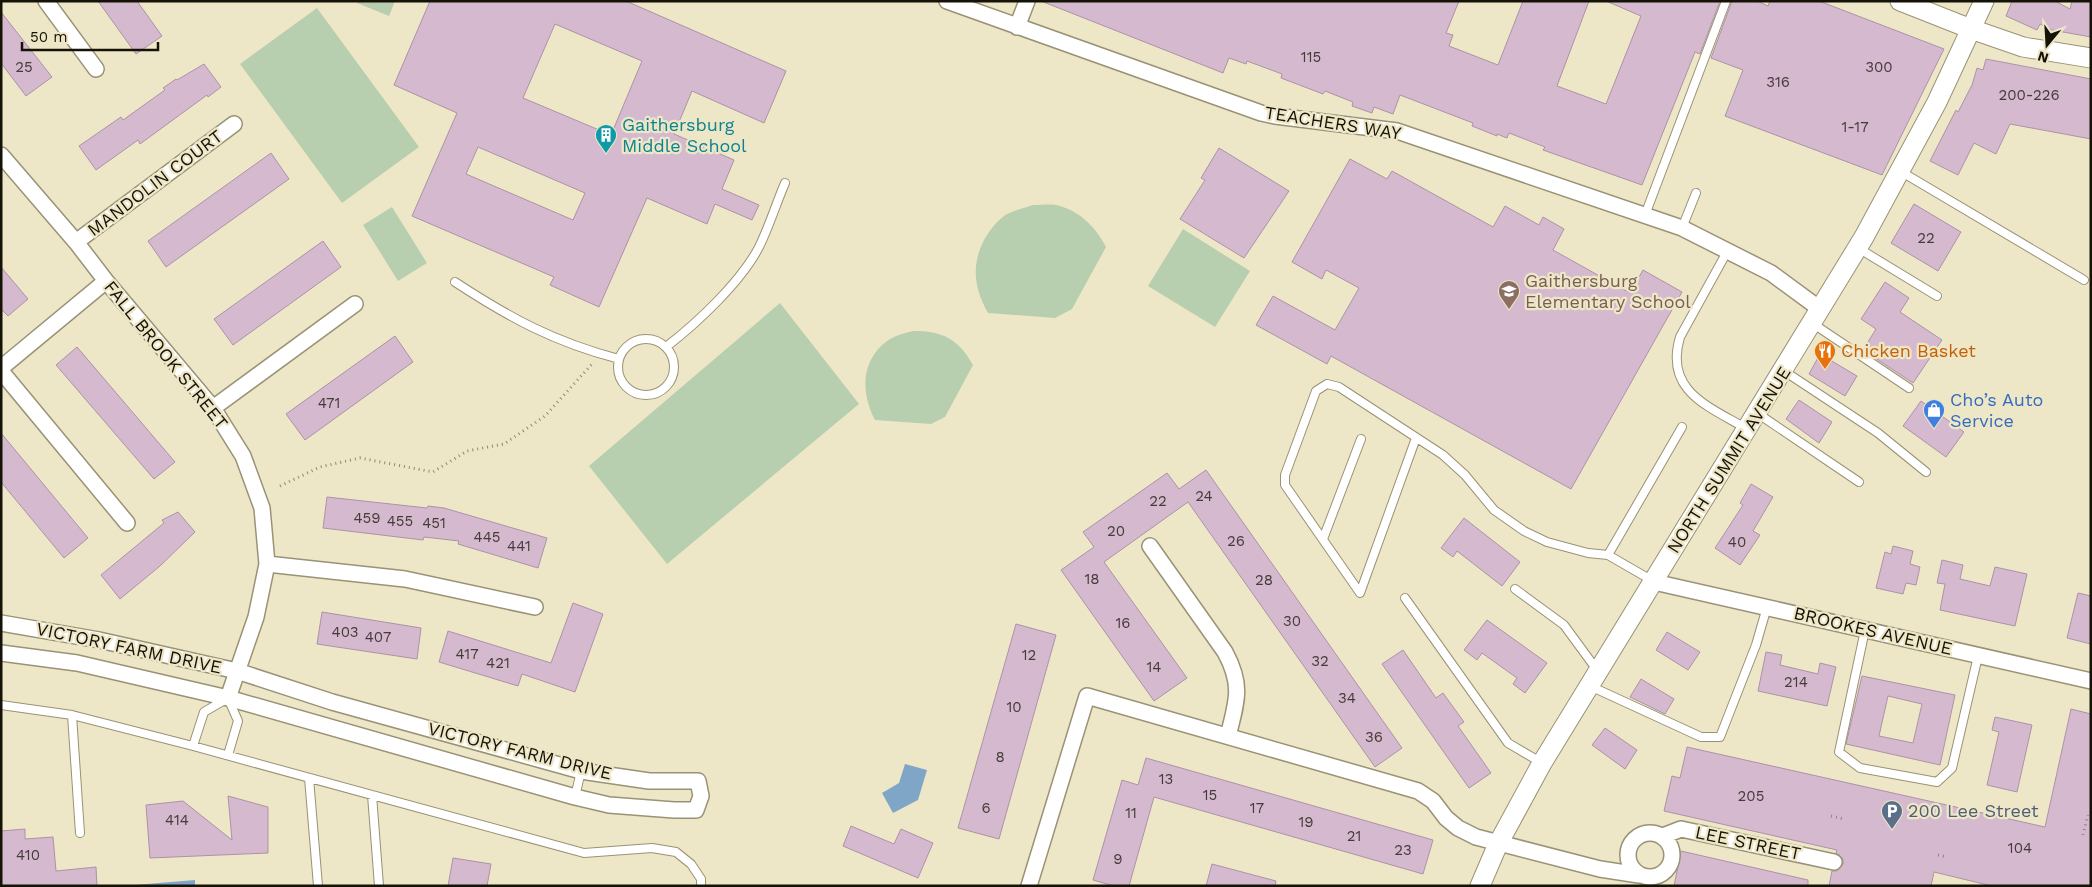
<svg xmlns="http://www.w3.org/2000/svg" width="2092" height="887" viewBox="0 0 2092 887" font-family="'Work Sans',sans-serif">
<rect width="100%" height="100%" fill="#eee7c7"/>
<path fill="#b8cfaf" d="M357 1H395L389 16 357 3Z
M317 8 419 147 342 203 240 64Z
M1033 205C1040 205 1049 204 1056 205 1079 210 1096 227 1106 247L1072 309 1055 318 988 313C974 288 971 266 984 240 990 230 997 220 1007 214 1015 210 1024 208 1033 205Z
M392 207 427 263 398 281 363 225Z
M1183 229 1250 271 1215 327 1148 286Z
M780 303 859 404 667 564 589 466Z
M913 331C942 331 958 338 973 365L945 417 931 424 875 420C860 392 861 358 890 339 897 335 905 333 913 331Z"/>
<path fill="#7fa5c7" d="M905 764 927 770 918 800 893 813 882 793 899 783Z
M195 880V886H135V885Z"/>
<path fill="#d5b9cf" stroke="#ac92a7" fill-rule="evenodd" d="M98 1H137L162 36 136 54Z
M430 1H626L786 71 764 123 692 91 674 134 734 160 722 189 759 205 752 220 715 204 707 224 647 198 599 307 550 285 554 277 412 216 457 113 394 85ZM555 24 642 61 611 135 523 98ZM478 147 585 193 573 220 466 174Z
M1041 1H1459L1446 33 1453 35 1449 46 1498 65 1523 1H1589L1557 86 1606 104 1641 16 1606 1H1720L1700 54 1695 52 1642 185 1543 150 1545 147 1509 133 1507 138 1497 134V136L1472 126 1473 123 1400 95 1393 114 1374 107 1372 113 1352 106 1353 102 1325 91 1323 94 1281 78 1282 74 1247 61 1246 64 1229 58 1223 73Z
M1732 1H1757L1768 6 1770 1H1819L1944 49 1882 175 1725 116 1743 70 1711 58Z
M2012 1H2055L2070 9 2072 1H2091V37L2052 30 2040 24 2037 30 2006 16Z
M1 12 52 77 26 96 1 63Z
M1986 59 2091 79V139L2010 124 1996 154 1974 143 1958 175 1930 161 1956 110 1958 112 1972 85 1977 68 1983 70Z
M204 64 221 87 208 97 207 95 140 144 138 140 96 170 79 146 121 117 123 120 165 90 163 88 176 79 177 80Z
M1219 148 1289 191 1244 258 1180 219 1205 180 1201 178Z
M271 153 289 179 166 267 148 241Z
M1350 159 1387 179 1392 171 1493 227 1505 206 1539 225 1543 217 1564 229 1553 250 1630 293 1643 270 1682 292 1571 489 1331 356 1327 364 1256 325 1273 296 1335 330 1359 288 1326 270 1322 279 1292 262Z
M1914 204 1961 232 1938 271 1891 243Z
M323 241 341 267 233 345 214 319Z
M1 267 28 299 8 316 1 309Z
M1885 282 1909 298 1900 312 1942 340 1913 383 1863 350 1876 329 1861 319Z
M395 336 413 362 305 440 286 414Z
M77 347 175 462 154 479 56 365Z
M1820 354 1857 376 1845 396 1809 374Z
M1799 400 1832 422 1819 443 1786 419Z
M1921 401 1964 432 1946 457 1903 426Z
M1 433 88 538 64 558 1 482Z
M1206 470 1402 748 1375 767 1188 502 1104 562 1187 678 1154 701 1061 570 1094 547 1083 532 1167 473 1179 489Z
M1751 484 1773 497 1753 531 1760 535 1740 565 1715 548 1743 505 1740 503Z
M327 497 427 508 428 506 444 508 547 538 538 568 458 544 459 541 424 537 423 540 323 528Z
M178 512 195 532 160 566 120 599 101 575 164 523 162 520Z
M1464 518 1520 562 1502 586 1457 551 1453 557 1441 548Z
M1893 546 1913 551 1910 564 1920 567 1916 585 1906 583 1903 594 1876 588 1885 552 1891 554Z
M1942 560 1963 565 1960 579 1990 586 1995 567 2027 574 2015 626 1940 610 1945 584 1937 583Z
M2078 593 2091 596V644L2067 638Z
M573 603 603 614 575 692 522 674 518 686 439 662 448 631 551 663Z
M322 612 421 628 417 659 317 644Z
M1487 620 1547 663 1525 693 1513 684 1517 678 1482 653 1477 660 1464 650Z
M1016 624 1056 635 999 839 958 828Z
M1667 632 1700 652 1688 670 1656 650Z
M1403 650 1436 698 1443 693 1464 722 1458 726 1491 773 1469 788 1382 664Z
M1766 652 1782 655 1780 665 1818 674 1820 663 1836 667 1827 706 1758 691Z
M1862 676 1955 695 1940 765 1846 744ZM1888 696 1922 704 1913 743 1879 736Z
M1641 679 1674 699 1665 714 1630 697Z
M2071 709 2091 714V886H1992L1934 872 1931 886H1829L1832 871H1837L1843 864V859L1836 853 1837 850 1664 811 1672 776 1680 778 1687 747 2045 827Z
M1995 717 2032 725 2017 792 1987 785 1999 732 1992 730Z
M1605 728 1637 750 1625 769 1592 745Z
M1146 758 1433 840 1423 874 1154 797 1129 886H1114L1093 880 1122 780 1138 785Z
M228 796 268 807V853L150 858 146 805 183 801 232 840Z
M851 826 894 844 901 829 933 843 918 878 843 846Z
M25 829V839L53 837 56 871 96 867 97 886H1V831Z
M1681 851 1808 880V886H1674Z
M453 858 491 864 487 886H448Z
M1212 864 1276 881 1275 886H1206Z"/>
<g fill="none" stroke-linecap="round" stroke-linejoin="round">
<g stroke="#999275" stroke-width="10">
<path id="service" d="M1900 171 2084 280
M1645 215 1726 1
M1682 228 1696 193
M1858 248 1937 296
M1728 250 1680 337C1664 391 1708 406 1747 429
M455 282C510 318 554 342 619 359
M1812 323 1909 388
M618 367a28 28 0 1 1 56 0a28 28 0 1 1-56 0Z
M666 347C697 323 741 282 759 247 769 227 776 204 785 183
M1784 371 1878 433 1926 472
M1757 413 1859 482
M1416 438 1360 593 1285 485V475L1316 391 1327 384 1339 387 1443 455 1465 475 1494 510 1524 531 1547 542 1588 553 1608 555 1653 581
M1323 539 1361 439
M1608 555 1682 427
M1515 589 1564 625 1597 670
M1405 598 1508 743 1542 763
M1865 630 1839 752 1860 768 1937 782 1952 768 1978 656
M1590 686 1701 737H1720L1756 645 1767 607
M1 705 72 715 193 746 584 853 652 848 676 852 691 864 701 879V886
M72 715 80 833
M193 746 204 712 228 698 238 721 228 755
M309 778 318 886
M372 795 379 886
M575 797 581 771"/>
</g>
<g stroke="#999275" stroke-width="18">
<path id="minor" d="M46 1 96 69
M947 1 1261 113 1275 116 1397 131 1682 228 1771 273 1820 309
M1017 27 1027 1
M1 155 76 242 106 281 213 408 243 456 262 508 267 564 256 617 228 698
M76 242 234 124
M1 368 106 281
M1 371 127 523
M213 408 355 304
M1150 546 1225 652C1243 685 1237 701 1228 736
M267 564 405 579 535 607
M1654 582 2091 681
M1 623 99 640 237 671 332 702 581 771 649 781H698L701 796 696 810H674L609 805 575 797 228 698 77 663 1 653
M1628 855a22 22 0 1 1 44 0a22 22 0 1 1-44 0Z
M1663 836 1681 829 1834 862
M1029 886 1087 696 1418 791 1433 801 1446 818 1458 828 1476 837 1600 869 1639 875"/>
</g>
<g stroke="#999275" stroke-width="21">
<path id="tertiary" d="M1900 1 1971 29 2023 47 2091 58
M1480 886 1498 844 1542 763 1864 237 1937 102 1984 1"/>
</g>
<path stroke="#8e8972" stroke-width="3" stroke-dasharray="1 4" stroke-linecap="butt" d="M280 486 320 467 360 458 433 472 467 451 504 444 545 416 592 364
M1831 816 1844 819
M2083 835 2088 815
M1938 855 1947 857"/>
<use href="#service" stroke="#fff" stroke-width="8"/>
<use href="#minor" stroke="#fff" stroke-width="15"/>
<use href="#tertiary" stroke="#fff" stroke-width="19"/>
</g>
<defs>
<g id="building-pin" transform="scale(1.125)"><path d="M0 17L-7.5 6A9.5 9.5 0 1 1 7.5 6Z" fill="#0f9aa8" stroke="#eee7c7"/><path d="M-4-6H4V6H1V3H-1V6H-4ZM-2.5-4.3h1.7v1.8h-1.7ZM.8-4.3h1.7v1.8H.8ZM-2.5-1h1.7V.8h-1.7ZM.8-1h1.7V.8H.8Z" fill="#fff"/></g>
<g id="school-pin" transform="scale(1.125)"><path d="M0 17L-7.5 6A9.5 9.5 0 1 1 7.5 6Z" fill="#8d6e63" stroke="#eee7c7"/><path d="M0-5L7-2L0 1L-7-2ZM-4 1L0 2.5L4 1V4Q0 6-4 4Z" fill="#fff"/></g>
<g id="restaurant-pin" transform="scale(1.125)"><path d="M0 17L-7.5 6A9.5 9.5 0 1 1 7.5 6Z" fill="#e8710a" stroke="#eee7c7"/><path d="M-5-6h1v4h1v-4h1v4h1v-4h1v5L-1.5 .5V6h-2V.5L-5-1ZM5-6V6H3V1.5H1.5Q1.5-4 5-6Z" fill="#fff"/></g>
<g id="shop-pin" transform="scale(1.125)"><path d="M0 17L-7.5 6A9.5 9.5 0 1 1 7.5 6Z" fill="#3f7fe0" stroke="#eee7c7"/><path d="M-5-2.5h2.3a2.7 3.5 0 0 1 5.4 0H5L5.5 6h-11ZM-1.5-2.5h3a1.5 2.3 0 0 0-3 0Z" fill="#fff"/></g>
<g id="parking-pin" transform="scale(1.125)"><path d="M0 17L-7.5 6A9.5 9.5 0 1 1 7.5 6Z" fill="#5c6f8a" stroke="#eee7c7"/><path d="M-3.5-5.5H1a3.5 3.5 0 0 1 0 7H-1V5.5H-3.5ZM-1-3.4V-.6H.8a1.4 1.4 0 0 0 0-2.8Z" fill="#fff"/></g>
</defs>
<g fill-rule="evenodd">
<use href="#building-pin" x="606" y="135"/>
<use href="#school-pin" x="1509" y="291"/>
<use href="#restaurant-pin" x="1825" y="351"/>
<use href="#shop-pin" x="1934" y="410"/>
<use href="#parking-pin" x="1892" y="811"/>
</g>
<g text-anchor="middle" stroke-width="4.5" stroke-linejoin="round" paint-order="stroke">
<g font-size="15" fill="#453c39">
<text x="1311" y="62">115</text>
<text x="24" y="72">25</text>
<text x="1879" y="72">300</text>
<text x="1778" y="87">316</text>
<text x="2029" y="100">200-226</text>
<text x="1855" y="132">1-17</text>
<text x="1926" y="243">22</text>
<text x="329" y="408">471</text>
<text x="1204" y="501">24</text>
<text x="1158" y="506">22</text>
<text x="367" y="523">459</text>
<text x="400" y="526">455</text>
<text x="434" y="528">451</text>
<text x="1116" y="536">20</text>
<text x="487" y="542">445</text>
<text x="1236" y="546">26</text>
<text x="1737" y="547">40</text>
<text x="519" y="551">441</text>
<text x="1092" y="584">18</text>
<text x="1264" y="585">28</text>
<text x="1292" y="626">30</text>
<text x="1123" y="628">16</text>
<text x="345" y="637">403</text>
<text x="378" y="642">407</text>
<text x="467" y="659">417</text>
<text x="1029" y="660">12</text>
<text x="1320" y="666">32</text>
<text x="498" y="668">421</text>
<text x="1154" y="672">14</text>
<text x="1796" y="687">214</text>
<text x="1347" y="703">34</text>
<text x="1014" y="712">10</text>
<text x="1374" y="742">36</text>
<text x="1000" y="762">8</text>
<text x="1166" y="784">13</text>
<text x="1210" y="800">15</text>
<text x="1751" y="801">205</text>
<text x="986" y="813">6</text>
<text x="1257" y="813">17</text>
<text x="1131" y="818">11</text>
<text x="177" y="825">414</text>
<text x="1306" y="827">19</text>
<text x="1354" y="841">21</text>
<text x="2020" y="853">104</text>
<text x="1403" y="855">23</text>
<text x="28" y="860">410</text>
<text x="1118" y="864">9</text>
</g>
<g font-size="18" fill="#151207" stroke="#eee7c7">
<text transform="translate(1333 123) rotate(9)" y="6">TEACHERS WAY</text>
<text transform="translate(155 183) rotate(-37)" y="6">MANDOLIN COURT</text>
<text transform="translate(166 355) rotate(51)" y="6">FALL BROOK STREET</text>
<text transform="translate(1729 460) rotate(-58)" y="6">NORTH SUMMIT AVENUE</text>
<text transform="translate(1873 631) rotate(13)" y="6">BROOKES AVENUE</text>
<text transform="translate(129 648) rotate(12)" y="6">VICTORY FARM DRIVE</text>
<text transform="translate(520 751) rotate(14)" y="6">VICTORY FARM DRIVE</text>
<text transform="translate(1748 843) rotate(12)" y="6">LEE STREET</text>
</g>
<g font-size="18" fill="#0d838f" stroke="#eee7c7" text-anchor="start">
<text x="622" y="131">Gaithersburg<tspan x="622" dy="21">Middle School</tspan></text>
</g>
<g font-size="18" fill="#785e54" stroke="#eee7c7" text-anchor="start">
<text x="1525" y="287">Gaithersburg<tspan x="1525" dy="21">Elementary School</tspan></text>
</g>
<g font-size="18" fill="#c56008" stroke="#eee7c7" text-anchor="start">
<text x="1841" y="357">Chicken Basket</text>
</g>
<g font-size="18" fill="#366cbe" stroke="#eee7c7" text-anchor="start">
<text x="1950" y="406">Cho’s Auto<tspan x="1950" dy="21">Service</tspan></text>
</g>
<g font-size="18" fill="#4e5e75" stroke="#eee7c7" text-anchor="start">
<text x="1908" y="817">200 Lee Street</text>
</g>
</g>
<rect width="2092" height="887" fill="none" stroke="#151207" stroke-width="5"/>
<g transform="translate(2047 45) rotate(198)" stroke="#eee7c7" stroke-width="4" paint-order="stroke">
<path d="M0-4L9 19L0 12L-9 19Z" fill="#151207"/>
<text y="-8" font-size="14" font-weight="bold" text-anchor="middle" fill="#151207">N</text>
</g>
<path d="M22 42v8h136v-8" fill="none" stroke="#151207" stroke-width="2.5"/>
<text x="30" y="42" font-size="15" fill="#151207" stroke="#eee7c7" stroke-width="4" paint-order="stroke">50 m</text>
</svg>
